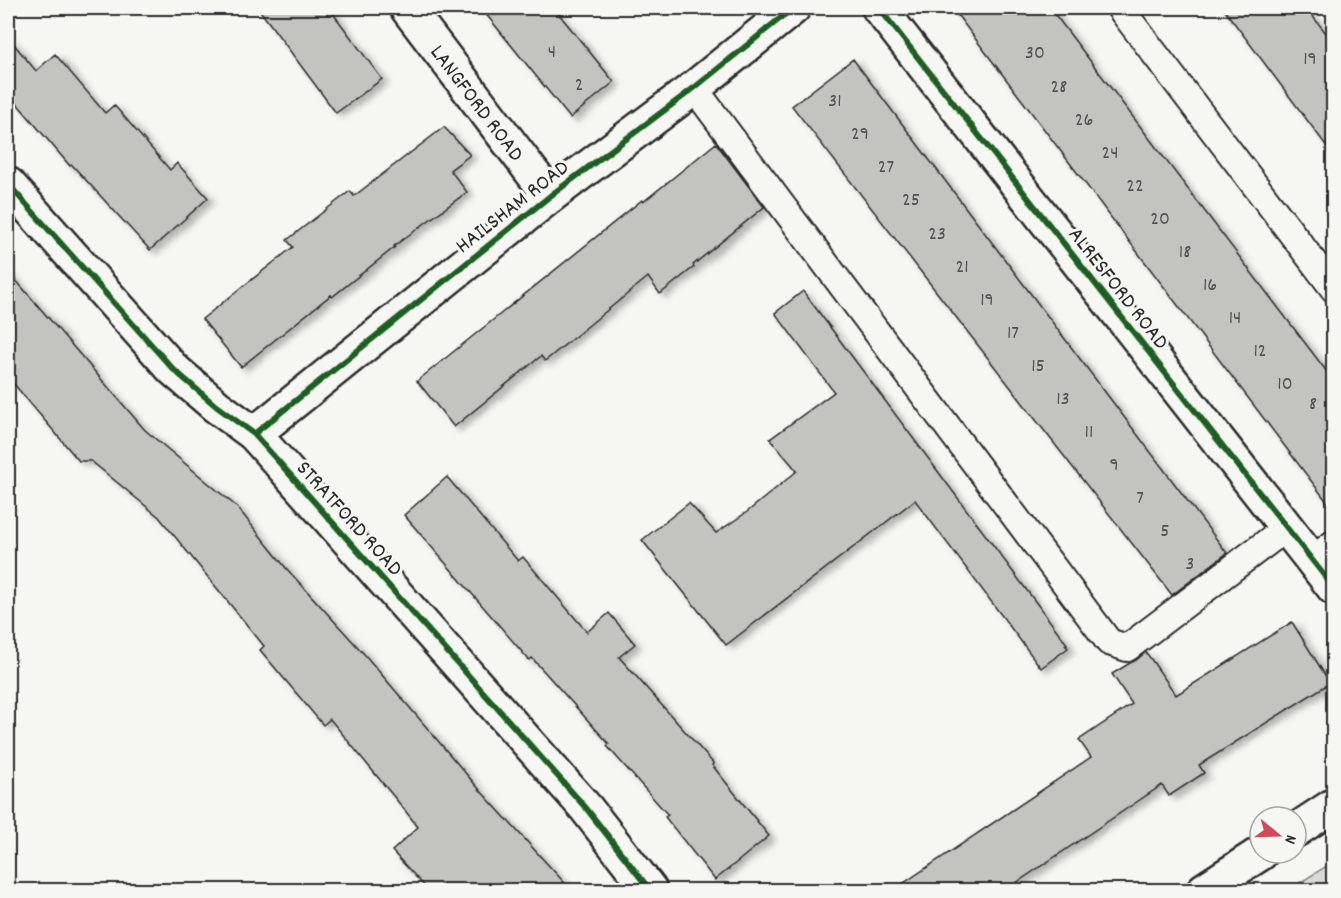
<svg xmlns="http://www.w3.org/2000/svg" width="1341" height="898" viewBox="0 0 1341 898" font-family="Dekko,sans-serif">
<defs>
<filter id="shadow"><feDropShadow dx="6" dy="4" stdDeviation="3" flood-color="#0004"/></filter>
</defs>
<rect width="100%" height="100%" fill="#f6f6f2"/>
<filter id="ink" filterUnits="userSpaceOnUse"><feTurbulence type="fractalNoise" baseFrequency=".0167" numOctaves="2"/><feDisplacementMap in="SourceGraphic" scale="12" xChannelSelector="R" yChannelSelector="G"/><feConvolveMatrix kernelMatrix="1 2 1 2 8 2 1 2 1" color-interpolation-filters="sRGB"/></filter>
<g filter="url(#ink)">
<path fill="#d9d9d5" stroke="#828280" stroke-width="1.5" d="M1333 862V890H1288Z"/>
<path fill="#c3c3c0" stroke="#2b2b2b" stroke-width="1.5" filter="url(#shadow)" d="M258 8H329L382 79 336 113Z
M481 8H554L614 82 570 118Z
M952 8H1050L1334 381V511Z
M1223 8H1306L1334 43V156Z
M8 37 36 71 55 54 105 113 114 105 170 170 177 163 208 198 150 250 72 165 70 166 8 93Z
M853 59 1227 553 1172 595 792 106Z
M444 127 470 155 450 170 467 192 394 246 395 247 332 297 331 295 241 367 202 319 293 247 287 240 350 191 354 196Z
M716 143 764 207 693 265 694 267 660 294 648 277 545 361 541 356 454 427 417 381 642 200 643 202Z
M8 271 145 430 237 507 286 568 365 655 479 789 572 891H429L392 851 418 827 399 803 330 719 323 725 260 650 264 646 159 517 91 461H79L8 377Z
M803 291 1067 644 1065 645 1068 648 1041 668 915 500 726 645 642 540 689 503 716 533 747 512 797 471 770 439 834 392 775 313Z
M447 477 518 561 523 557 587 632 609 613 635 644 619 657 714 764 712 765 769 836 715 880 665 817 668 815 607 746 609 744 532 658 529 660 404 515Z
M1292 622 1330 683 1199 765 1204 773 1169 796 1162 785 1004 891H892L1091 757 1079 740 1132 704 1112 674 1130 663 1136 660 1146 652 1176 695Z"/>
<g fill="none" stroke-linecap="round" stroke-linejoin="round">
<g stroke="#2b2b2b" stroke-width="30">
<path id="lane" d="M1120 8 1334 289
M694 88 1109 642 1127 648 1286 528
M1312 560 1334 543"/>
</g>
<g stroke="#2b2b2b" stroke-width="38">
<g id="street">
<path id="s1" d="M407 8 550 196"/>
<path d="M879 8 1334 588"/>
<path d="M8 184 173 369 216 406 254 434 586 808 650 890"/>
<path d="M254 434 550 196 694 88 793 8"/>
</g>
</g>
<g stroke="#2b2b2b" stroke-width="38">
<path id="highway" d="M1296 830 1334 805
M1204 890 1261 853"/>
</g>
<use href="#lane" stroke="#f6f6f2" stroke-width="26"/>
<use href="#street" stroke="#f6f6f2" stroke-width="33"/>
<use href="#highway" stroke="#f6f6f2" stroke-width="33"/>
<g stroke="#f6f6f2" stroke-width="10">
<path id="cycleway" d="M879 8 1334 588
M8 184 173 369 216 406 254 434 586 808 650 890
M254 434 550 196 694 88 793 8"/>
</g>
<use href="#cycleway" stroke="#1b5e20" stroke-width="6"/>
</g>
</g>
<g text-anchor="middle" stroke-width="6" stroke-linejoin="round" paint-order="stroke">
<g font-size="20" fill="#515150">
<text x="552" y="57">4</text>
<text x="1035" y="58">30</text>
<text x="1310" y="64">19</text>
<text x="579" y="90">2</text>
<text x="1059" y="92">28</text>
<text x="835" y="106">31</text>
<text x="1084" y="125">26</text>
<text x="860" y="139">29</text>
<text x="1110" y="158">24</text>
<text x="886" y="172">27</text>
<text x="1135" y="191">22</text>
<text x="911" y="205">25</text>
<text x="1160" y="224">20</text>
<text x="937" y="239">23</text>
<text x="1185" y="257">18</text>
<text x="962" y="272">21</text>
<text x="1210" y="290">16</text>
<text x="987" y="305">19</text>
<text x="1235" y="323">14</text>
<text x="1013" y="338">17</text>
<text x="1260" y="356">12</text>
<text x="1038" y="371">15</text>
<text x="1285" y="389">10</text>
<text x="1063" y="404">13</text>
<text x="1313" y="409">8</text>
<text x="1089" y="437">11</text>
<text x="1114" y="470">9</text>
<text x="1140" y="503">7</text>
<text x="1165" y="536">5</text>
<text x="1190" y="569">3</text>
</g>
<g font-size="22" fill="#2b2b2b" stroke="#f6f6f2">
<text dy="8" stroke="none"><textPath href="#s1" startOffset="118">LANGFORD ROAD</textPath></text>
<text transform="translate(511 205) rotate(-38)" y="8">HAILSHAM ROAD</text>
<text transform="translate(1120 287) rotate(52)" y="8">ALRESFORD ROAD</text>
<text transform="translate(351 517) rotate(48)" y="8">STRATFORD ROAD</text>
</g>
</g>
<rect width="1341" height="898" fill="none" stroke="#f6f6f2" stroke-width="30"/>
<rect x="15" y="15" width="1311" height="868" fill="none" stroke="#2b2b2b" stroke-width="2" filter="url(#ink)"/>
<g transform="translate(1278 835) rotate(109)"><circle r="28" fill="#f6f6f2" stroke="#a5a5a2" stroke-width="1.5"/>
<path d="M0-4.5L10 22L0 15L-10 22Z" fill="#d1495b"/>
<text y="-9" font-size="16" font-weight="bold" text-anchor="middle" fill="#2b2b2b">N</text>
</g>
</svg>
